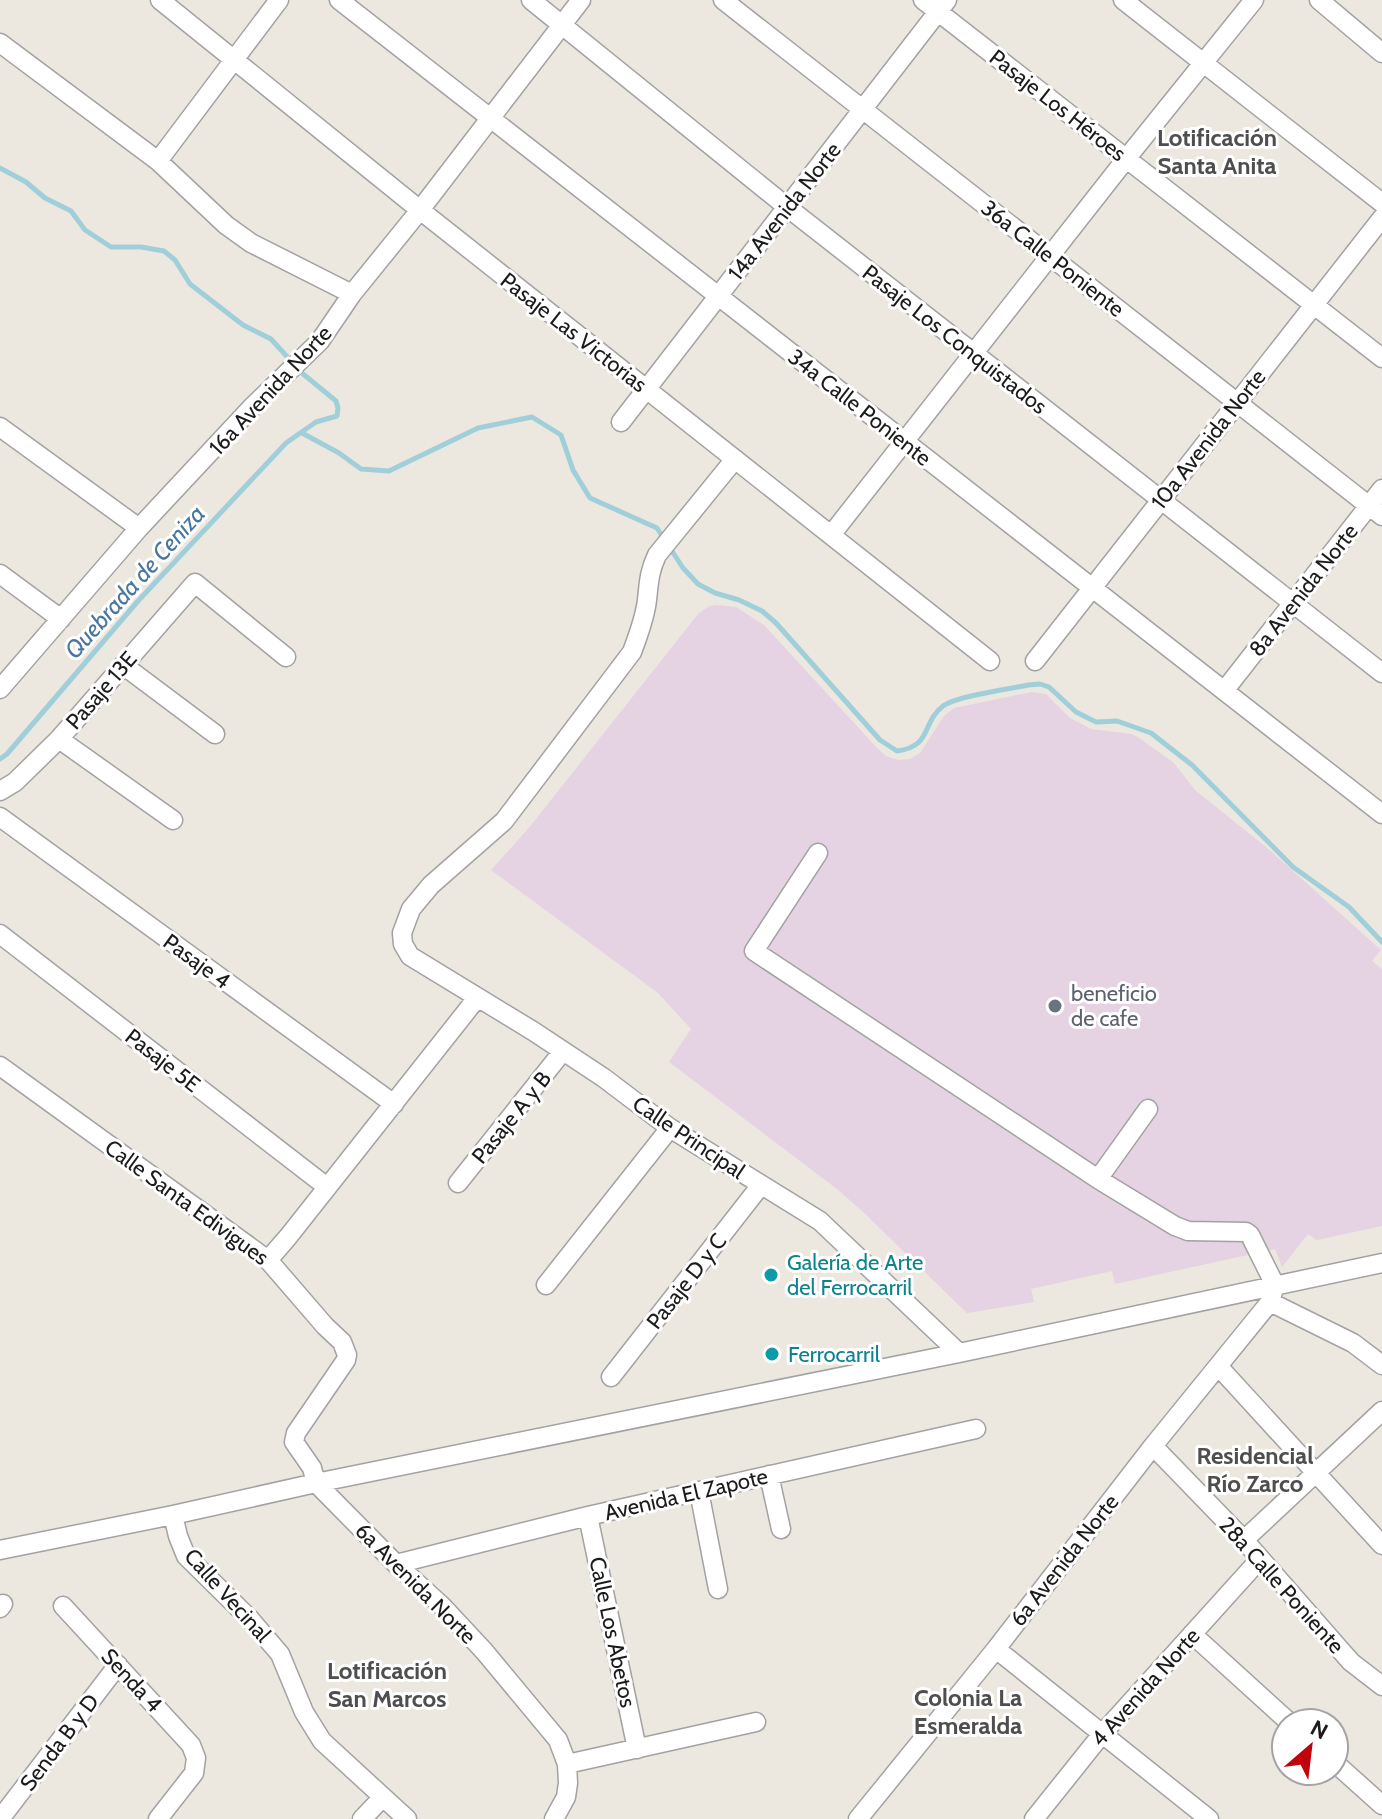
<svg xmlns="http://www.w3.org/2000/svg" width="1382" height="1819" viewBox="0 0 1382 1819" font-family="Cabin,sans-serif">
<rect width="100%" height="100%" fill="#ece8e0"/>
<path fill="#e5d2e2" d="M716 605 736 607 764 625 878 749 886 756 898 760 910 759 920 753 944 716 954 708 1032 692 1046 694 1070 718 1091 729 1131 734 1138 737 1174 763 1195 790 1266 847 1381 950 1372 961 1382 969V1226L1317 1240 1308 1234 1282 1267 1275 1249 1115 1284 1112 1271 1031 1289 1034 1302 967 1313 862 1211 837 1189 669 1062 691 1029 658 993 491 870 528 829 698 614 709 606Z"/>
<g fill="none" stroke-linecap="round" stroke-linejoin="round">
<path stroke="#a0cfda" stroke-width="5" d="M0 168 26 182 45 198 71 211 85 230 111 247H141L164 251 175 260 190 284 243 325 271 339 291 361
M302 433 339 453 361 469 389 471 478 428 532 417 561 435 573 470 590 498 657 528 683 568 698 584 715 593 739 600 762 611 776 623 880 740 897 751C933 746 921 723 943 706 956 696 1010 689 1028 685L1040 684 1049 687 1076 712 1096 722 1117 721 1151 733 1192 765 1293 867 1349 907 1382 942
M0 759 7 754 138 601 286 443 316 422 337 416 338 408 336 401 297 369"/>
<g stroke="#a2a2a2" stroke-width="21">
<path id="minor" d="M160 0 420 210 990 661
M339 0 1382 814
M531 0 787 207 1382 673
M723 0 1382 516
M923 0 1382 358
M1123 0 1382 203
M1319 0 1382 53
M0 43 158 161 226 225 251 243 352 294
M158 161 279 0
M621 422 947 0
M0 427 139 528
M735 459 657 555C649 572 649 582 647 600 645 618 638 636 632 652L504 821 431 885 411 909 402 933 403 944 410 956 533 1031 604 1078 670 1128 820 1221 959 1353
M831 535 1126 159 1254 0
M0 574 61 619
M1035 661 1382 218
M123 665 215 734
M0 689 139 528 253 406 320 341 352 294 420 210 581 0
M1224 691 1382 489
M59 739 173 820
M0 791 15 782 59 739 195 583 286 657
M0 817 394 1104
M818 853 754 951 1098 1179 1175 1226 1188 1231 1246 1232 1250 1235 1275 1285 1270 1302 1153 1446 996 1649 858 1819
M0 934 327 1187
M0 1066 268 1260 325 1326 342 1342 347 1355 346 1360 296 1433 294 1442 312 1468 316 1483 396 1564 442 1606 484 1651 558 1740 567 1764 568 1783 566 1797 554 1819
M1098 1179 1148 1109
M458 1183 563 1051
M268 1260 288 1237 477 998
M546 1285 670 1128
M1270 1302 1353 1343 1382 1365
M1218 1366 1382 1545
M611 1377 761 1185
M1153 1446 1244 1540 1351 1662 1382 1686
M769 1475 781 1529
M699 1491 718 1589
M173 1515 178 1536 186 1556 250 1619 280 1654 304 1712 322 1741 407 1819
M588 1516 637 1749
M1244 1540 1382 1411
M0 1550 173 1515 316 1483 959 1353 1382 1263
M396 1564 588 1516 976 1429
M63 1606 191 1745 196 1758 194 1773 158 1819
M0 1608 3 1604
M1192 1634 1290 1723
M996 1649 1209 1819
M1334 1762 1382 1805
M567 1764 756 1722
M0 1819 118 1665
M362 1819 383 1797
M1034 1819 1102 1734 1260 1559"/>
</g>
<use href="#minor" stroke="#fff" stroke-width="18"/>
</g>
<circle fill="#6b7280" stroke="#fff" stroke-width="3" cx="1055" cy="1006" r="8"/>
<g fill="#0f9aa8" stroke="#fff" stroke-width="3">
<circle cx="771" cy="1275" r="8"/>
<circle cx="772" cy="1354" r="8"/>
</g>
<g text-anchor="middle" stroke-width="6" stroke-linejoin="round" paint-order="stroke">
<g font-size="22" fill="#1b1b1b" stroke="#fff">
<text transform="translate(1058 105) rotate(38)" y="8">Pasaje Los Héroes</text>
<text transform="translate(784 211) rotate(-52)" y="8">14a Avenida Norte</text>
<text transform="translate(1053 258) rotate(38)" y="8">36a Calle Poniente</text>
<text transform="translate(574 332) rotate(38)" y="8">Pasaje Las Victorias</text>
<text transform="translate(955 339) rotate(38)" y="8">Pasaje Los Conquistados</text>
<text transform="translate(270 390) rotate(-47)" y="8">16a Avenida Norte</text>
<text transform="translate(860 407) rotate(38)" y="8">34a Calle Poniente</text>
<text transform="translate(1208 439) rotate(-52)" y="8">10a Avenida Norte</text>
<text transform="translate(1303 590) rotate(-52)" y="8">8a Avenida Norte</text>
<text transform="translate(101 690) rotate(-49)" y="8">Pasaje 13E</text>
<text transform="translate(197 961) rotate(36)" y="8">Pasaje 4</text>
<text transform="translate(163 1060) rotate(38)" y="8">Pasaje 5E</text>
<text transform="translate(511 1117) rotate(-51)" y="8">Pasaje A y B</text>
<text transform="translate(689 1137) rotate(34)" y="8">Calle Principal</text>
<text transform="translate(187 1202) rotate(36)" y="8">Calle Santa Edivigues</text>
<text transform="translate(686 1281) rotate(-52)" y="8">Pasaje D y C</text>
<text transform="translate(686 1494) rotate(-13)" y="8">Avenida El Zapote</text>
<text transform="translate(1064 1560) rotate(-52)" y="8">6a Avenida Norte</text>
<text transform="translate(416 1583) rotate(45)" y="8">6a Avenida Norte</text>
<text transform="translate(1282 1585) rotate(48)" y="8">28a Calle Poniente</text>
<text transform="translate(228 1595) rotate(48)" y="8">Calle Vecinal</text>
<text transform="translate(613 1632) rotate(78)" y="8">Calle Los Abetos</text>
<text transform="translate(132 1680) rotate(47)" y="8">Senda 4</text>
<text transform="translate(1145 1687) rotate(-48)" y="8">4 Avenida Norte</text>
<text transform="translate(59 1742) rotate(-53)" y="8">Senda B y D</text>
</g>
<g font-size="22" fill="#5b616d" stroke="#fff" text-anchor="start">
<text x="1071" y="1001">beneficio<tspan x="1071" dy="25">de cafe</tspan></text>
</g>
<g font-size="22" fill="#0d838f" stroke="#fff" text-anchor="start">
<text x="787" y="1270">Galería de Arte<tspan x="787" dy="25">del Ferrocarril</tspan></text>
<text x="788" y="1362">Ferrocarril</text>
</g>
<g font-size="24" font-weight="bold" fill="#4e4e4e" stroke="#fff">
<text x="1217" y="146">Lotificación<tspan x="1217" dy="28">Santa Anita</tspan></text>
<text x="1255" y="1464">Residencial<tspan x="1255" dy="28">Río Zarco</tspan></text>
<text x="387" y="1679">Lotificación<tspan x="387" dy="28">San Marcos</tspan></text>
<text x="968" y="1706">Colonia La<tspan x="968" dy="28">Esmeralda</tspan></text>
</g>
<g font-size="24" font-style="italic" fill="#4777a0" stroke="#fff">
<text transform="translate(135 582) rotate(-48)" y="8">Quebrada de Ceniza</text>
</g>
</g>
<g transform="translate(1310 1747) rotate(28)"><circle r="38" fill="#ffffff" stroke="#a4a4a4" stroke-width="2"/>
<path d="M0-6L14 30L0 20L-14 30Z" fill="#c1040b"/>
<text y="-12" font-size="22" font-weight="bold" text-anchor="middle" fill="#1b1b1b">N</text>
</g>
</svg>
